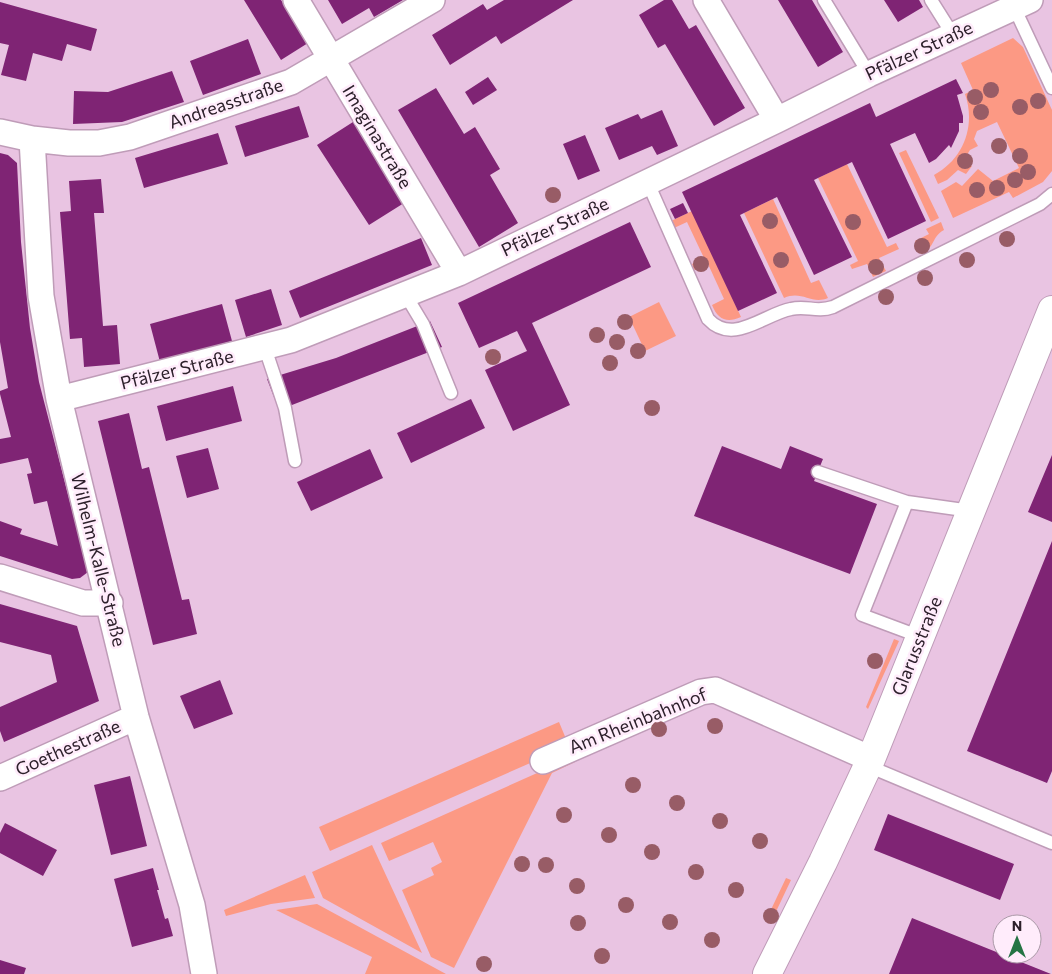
<svg xmlns="http://www.w3.org/2000/svg" width="1052" height="974" viewBox="0 0 1052 974" font-family="Commissioner,sans-serif">
<rect width="100%" height="100%" fill="#e9c4e2"/>
<path fill="#fc9984" d="M1013 38 1023 47 1052 110V171L1043 182 1013 198 1009 192 953 218 941 191 956 182 962 186 978 169 993 181 1019 168 997 122 977 131 974 139 978 146 970 150 963 161 972 166 966 174 958 170 947 180 938 184 934 175C964 159 976 125 965 94L973 90 961 63Z
M906 150 939 218 931 222 899 153Z
M847 164 887 247 896 243 899 249 879 258 886 271 873 277 867 264 852 269 850 265 858 261 818 178Z
M773 199 811 283 819 280 828 298C811 305 802 290 784 298L744 213Z
M692 211 741 317C727 323 718 320 712 305L724 299 708 264 694 270 692 264 704 258 687 222 674 228 671 221Z
M941 222 944 230C931 237 936 247 921 254L915 241 929 234 926 229Z
M659 302 676 336 645 351 629 317Z
M894 639 899 641 868 709 866 707Z
M559 722 569 746 330 851 319 827Z
M573 757 575 762 552 773 454 968 431 957 402 890 434 875 431 868 442 862 433 842 389 861 381 843Z
M372 845 422 953 323 898 312 872Z
M305 875 315 898 271 904 226 916 224 910Z
M786 878 791 880 772 920 767 918Z
M317 904 446 974H365L372 957 276 910Z"/>
<path fill="#7f2474" d="M244 0H281L308 43 281 60Z
M328 0H403L374 17 369 8 342 24Z
M504 0H573L501 44 496 36 450 65 432 35 483 4 487 10Z
M664 0H672L689 29 696 25 745 108 714 126 665 44 658 48 639 15Z
M778 0H812L843 52 818 67Z
M884 0H919L923 7 898 22Z
M0 2 97 29 91 51 67 44 62 61 33 53 26 81 1 75 9 45 0 43Z
M248 39 261 74 203 95 190 61Z
M172 71 184 102 122 122 73 124 74 91 108 92Z
M488 77 497 90 473 105 465 92Z
M956 79 963 93 957 95 963 116V123H959V131L951 148 949 145 936 159 929 163 915 133 890 144 926 221 888 239 852 162 818 178 814 180 852 257 814 275 777 197 740 215 777 293 738 311 682 192 870 103 876 117Z
M436 88 464 134 475 127 500 169 490 175 518 223 479 247 398 110Z
M299 106 309 137 245 157 235 126Z
M662 110 678 146 657 155 652 146 619 160 605 128 638 114 641 119Z
M353 122 404 203 369 225 317 145Z
M218 133 228 164 144 188 135 158Z
M585 135 600 171 578 180 563 144Z
M0 153 8 155 17 163 21 242 30 328 39 382 88 572 80 578 72 579 0 556V521L22 529 20 534 58 546 47 501 34 504 27 474 32 473 28 458 0 464V439L11 437 0 394V391L8 388 0 342Z
M101 179 104 213H94L103 326 117 325 120 364 84 367 82 338 70 339 60 212 71 211 69 181Z
M683 203 688 213 675 219 670 209Z
M630 222 651 267 532 323 570 405 513 431 485 370 527 351 517 331 479 348 458 303Z
M421 238 432 265 300 318 289 291Z
M271 289 282 325 246 337 235 300Z
M222 304 232 341 160 362 150 324Z
M430 321 442 347 279 410 267 379 336 358Z
M233 386 242 421 166 441 157 406Z
M471 399 485 428 411 463 397 433Z
M129 413 142 469 149 467 182 600 189 599 197 634 153 645 98 421Z
M722 446 781 469 790 446 823 459 814 481 877 504 850 574 694 516Z
M208 448 219 489 187 498 176 456Z
M370 449 383 478 311 511 297 482Z
M1052 455V522L1028 512Z
M1052 541V771L1047 783 967 751Z
M0 604 77 626 99 701 4 742 0 731V707L57 682 51 655 0 642Z
M220 680 233 714 194 729 180 696Z
M130 776 147 846 111 855 94 785Z
M888 814 1014 864 1000 900 874 850Z
M5 823 57 850 43 876 0 853V833Z
M153 868 159 890H157L165 919 168 918 173 936 132 947 114 879Z
M912 918 1051 974H889Z
M0 960 26 968 24 974H0Z"/>
<g fill="none" stroke-linecap="round" stroke-linejoin="round">
<g stroke="#bf9cb8" stroke-width="15">
<path id="service" d="M824 0 869 74
M931 0 953 35
M1014 7 1052 88
M648 183 708 319C733 346 764 314 791 309 807 305 816 313 833 307L1040 204 1052 194
M405 294 423 324 451 393
M265 348 285 408 295 461
M818 472 907 502
M921 637 862 615 907 502 971 511
M868 766 1052 843"/>
</g>
<g stroke="#bf9cb8" stroke-width="28">
<path id="minor" d="M296 0 459 273
M706 0 777 120
M0 132 32 139 69 143H99L130 137 291 82 432 0
M32 139 41 296 59 399 136 717 192 905 204 974
M59 399 291 340 459 273 777 120 869 74 1030 0
M0 577 83 603H110
M543 761 701 692 715 690 871 759
M0 778 136 717"/>
</g>
<g stroke="#bf9cb8" stroke-width="30">
<path id="tertiary" d="M767 974 823 862 871 759 1052 310"/>
</g>
<use href="#service" stroke="#fff" stroke-width="12"/>
<use href="#minor" stroke="#fff" stroke-width="25"/>
<use href="#tertiary" stroke="#fff" stroke-width="28"/>
</g>
<g fill="#985c66">
<circle cx="991" cy="90" r="8"/>
<circle cx="975" cy="97" r="8"/>
<circle cx="1038" cy="101" r="8"/>
<circle cx="1020" cy="107" r="8"/>
<circle cx="981" cy="112" r="8"/>
<circle cx="999" cy="146" r="8"/>
<circle cx="1020" cy="156" r="8"/>
<circle cx="965" cy="161" r="8"/>
<circle cx="1028" cy="172" r="8"/>
<circle cx="1015" cy="180" r="8"/>
<circle cx="997" cy="188" r="8"/>
<circle cx="977" cy="190" r="8"/>
<circle cx="553" cy="195" r="8"/>
<circle cx="770" cy="221" r="8"/>
<circle cx="853" cy="222" r="8"/>
<circle cx="1007" cy="239" r="8"/>
<circle cx="922" cy="246" r="8"/>
<circle cx="781" cy="260" r="8"/>
<circle cx="967" cy="260" r="8"/>
<circle cx="701" cy="264" r="8"/>
<circle cx="876" cy="267" r="8"/>
<circle cx="925" cy="278" r="8"/>
<circle cx="886" cy="297" r="8"/>
<circle cx="625" cy="322" r="8"/>
<circle cx="597" cy="335" r="8"/>
<circle cx="617" cy="342" r="8"/>
<circle cx="638" cy="351" r="8"/>
<circle cx="493" cy="357" r="8"/>
<circle cx="610" cy="363" r="8"/>
<circle cx="652" cy="408" r="8"/>
<circle cx="875" cy="661" r="8"/>
<circle cx="715" cy="726" r="8"/>
<circle cx="659" cy="729" r="8"/>
<circle cx="633" cy="785" r="8"/>
<circle cx="677" cy="803" r="8"/>
<circle cx="564" cy="815" r="8"/>
<circle cx="720" cy="821" r="8"/>
<circle cx="609" cy="835" r="8"/>
<circle cx="760" cy="841" r="8"/>
<circle cx="652" cy="852" r="8"/>
<circle cx="522" cy="864" r="8"/>
<circle cx="546" cy="865" r="8"/>
<circle cx="696" cy="872" r="8"/>
<circle cx="577" cy="886" r="8"/>
<circle cx="736" cy="890" r="8"/>
<circle cx="626" cy="905" r="8"/>
<circle cx="771" cy="916" r="8"/>
<circle cx="670" cy="922" r="8"/>
<circle cx="578" cy="923" r="8"/>
<circle cx="712" cy="940" r="8"/>
<circle cx="602" cy="956" r="8"/>
<circle cx="484" cy="964" r="8"/>
</g>
<g text-anchor="middle" stroke-width="5" stroke-linejoin="round" paint-order="stroke">
<g font-size="18" fill="#2d202b" stroke="#ffecfb">
<text transform="translate(919 51) rotate(-25)" y="6">Pfälzer Straße</text>
<text transform="translate(226 104) rotate(-19)" y="6">Andreasstraße</text>
<text transform="translate(377 137) rotate(59)" y="6">Imaginastraße</text>
<text transform="translate(555 227) rotate(-25)" y="6">Pfälzer Straße</text>
<text transform="translate(177 370) rotate(-14)" y="6">Pfälzer Straße</text>
<text transform="translate(98 560) rotate(76)" y="6">Wilhelm-Kalle-Straße</text>
<text transform="translate(917 646) rotate(-68)" y="6">Glarusstraße</text>
<text transform="translate(638 721) rotate(-22)" y="6">Am Rheinbahnhof</text>
<text transform="translate(68 748) rotate(-24)" y="6">Goethestraße</text>
</g>
</g>
<g transform="translate(1017 939)"><circle r="24" fill="#ffecfb" stroke="#ab9aa8"/>
<path d="M0-4L9 19L0 12L-9 19Z" fill="#257444"/>
<text y="-8" font-size="14" font-weight="bold" text-anchor="middle" fill="#2d202b">N</text>
</g>
</svg>
